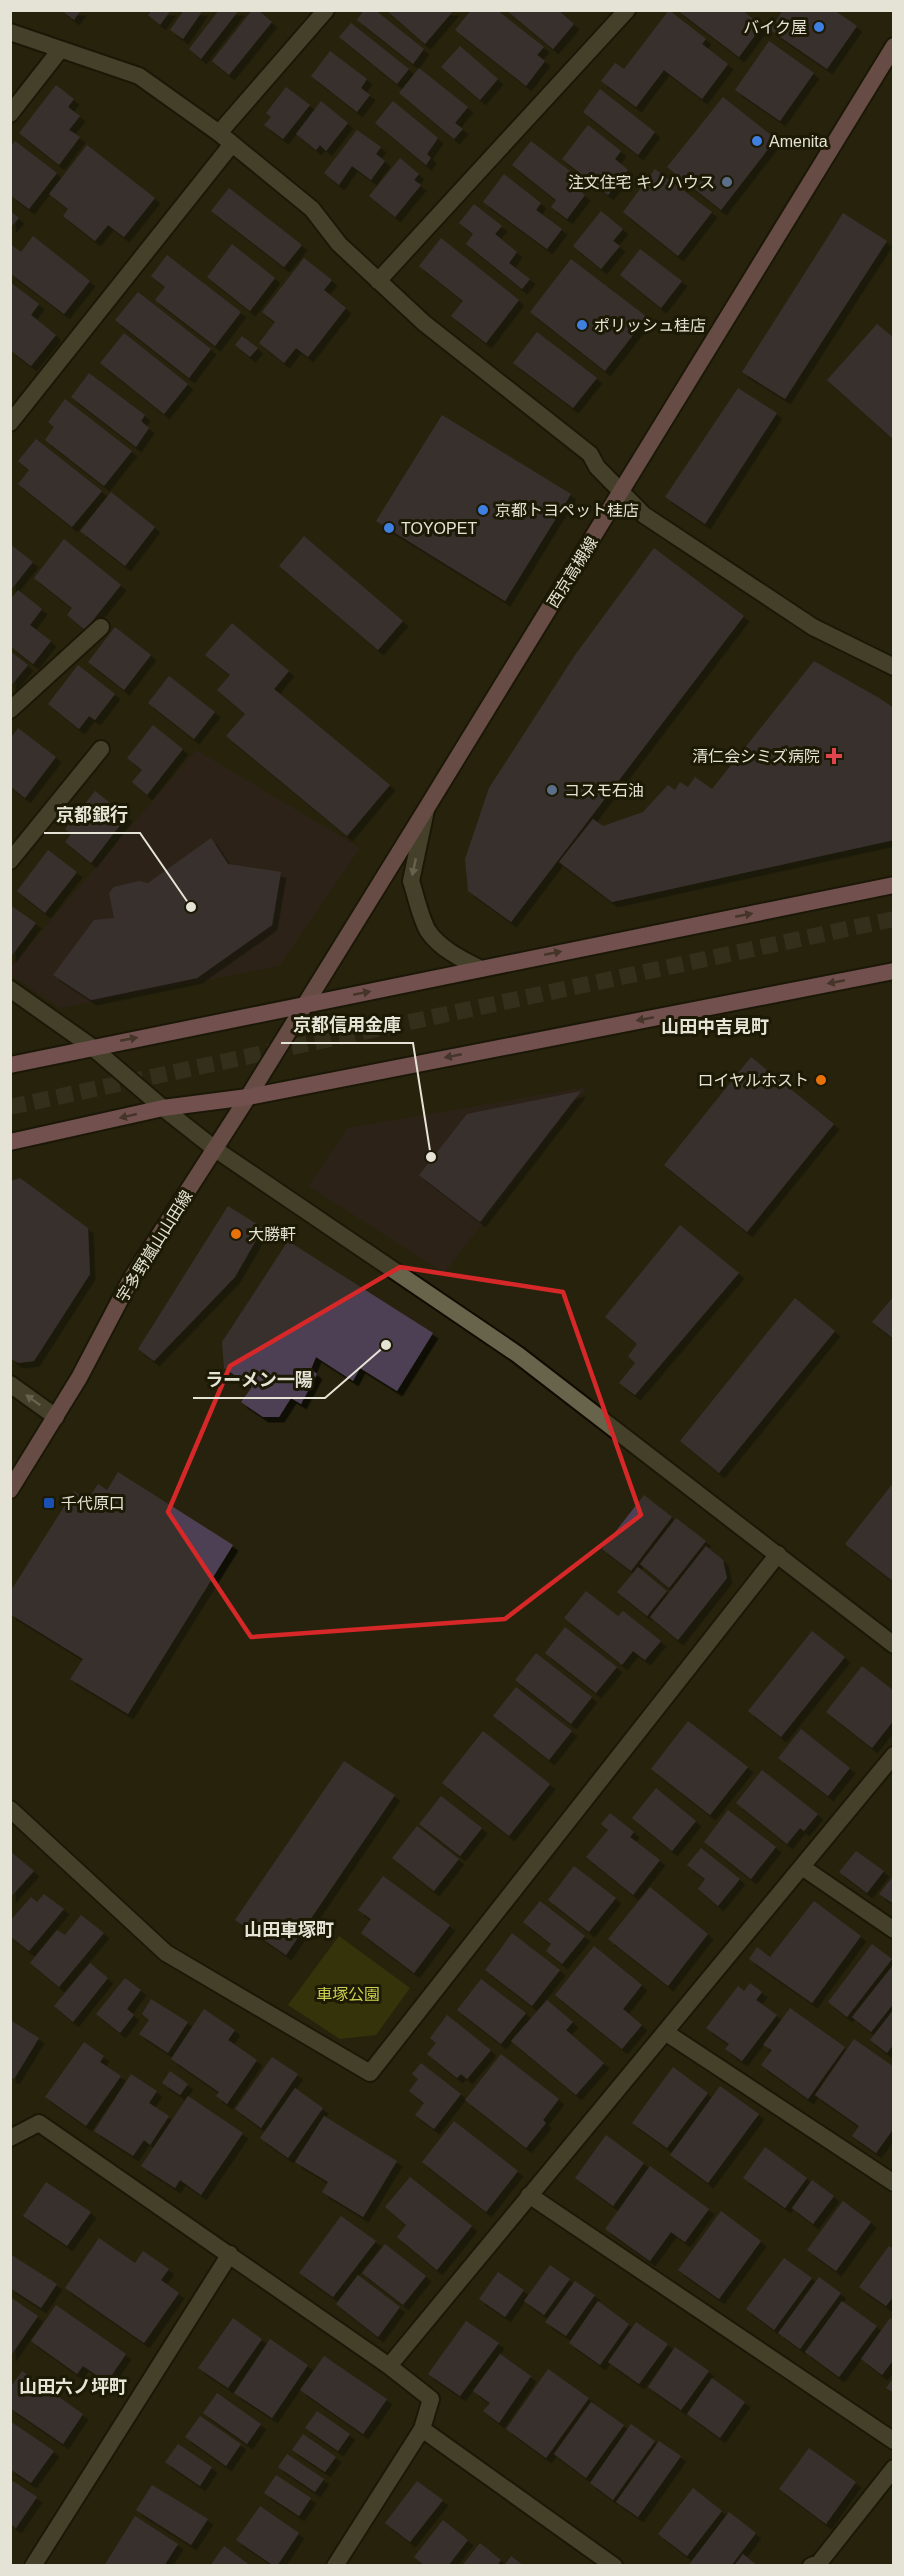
<svg xmlns="http://www.w3.org/2000/svg" width="904" height="2576" viewBox="0 0 904 2576" font-family="Helvetica,'Noto Sans JP',sans-serif">
<defs>
<filter id="shadow"><feDropShadow dx="5.5" dy="5.5" stdDeviation="0" flood-color="#0009"/></filter>
</defs>
<rect width="100%" height="100%" fill="#26220d"/>
<path fill="#362327" d="M196 750 360 848 279 966 60 1008 11 975V967Z
M587 1087 444 1273 309 1186 348 1128Z"/>
<path fill="#464806" d="M339 1936 410 1988 376 2035 340 2039 288 2005Z"/>
<path fill="#4d4155" filter="url(#shadow)" d="M61 10H81L74 20Z
M152 10H171L160 25 148 15Z
M184 10H203L183 39 170 30Z
M219 10H239L201 59 189 49Z
M252 10H258L272 22 229 75 212 61Z
M364 10H375L424 49 413 64 357 20Z
M386 10H454L425 44Z
M471 10H497L544 47 537 55 545 61 526 86 455 30Z
M506 10H558L574 24 553 49Z
M669 10 706 39 702 44 728 64 702 99 664 70 636 107 601 81 615 63 624 69Z
M677 10H742L762 26 739 57Z
M783 10H834L857 26 827 69 770 30Z
M351 23 409 69 397 84 339 37Z
M769 41 814 73 780 121 735 90Z
M460 46 498 79 480 100 441 67Z
M330 51 367 79 361 88 370 95 357 112 311 76Z
M419 68 468 107 455 123 463 129 454 139 399 93Z
M56 85 74 99 68 107 80 116 69 130 80 137 59 165 19 133Z
M286 87 310 105 283 139 264 125 271 117 266 113Z
M600 89 655 132 638 155 583 112Z
M723 97 776 139 721 210 667 167Z
M321 101 348 123 326 151 320 145 316 150 296 134Z
M393 101 438 138 427 154 431 158 426 165 375 123Z
M588 125 621 151 615 159 628 170 608 195 562 159Z
M357 130 381 147 376 154 385 161 371 180 352 166 339 185 324 173Z
M15 141 57 173 29 209 10 195V147Z
M531 141 574 174 570 183 585 195 567 219 551 207 556 200 512 165Z
M87 145 155 198 124 237 108 225 95 241 63 216 68 209 49 194Z
M400 158 419 174 414 180 421 185 395 217 369 196Z
M655 169 712 212 678 256 623 212Z
M504 174 541 203 536 210 562 229 547 249 483 202Z
M229 188 302 245 284 267 211 211Z
M474 204 502 226 495 234 517 252 509 263 530 279 522 289 466 244 473 234 459 223Z
M10 211 19 218 10 228Z
M601 211 623 229 613 241 620 246 601 269 573 246Z
M843 213 887 241 785 399 742 372Z
M33 236 90 281 64 314 10 273V244L21 252Z
M441 238 519 300 486 343 451 316 463 301 419 266Z
M232 244 275 278 250 311 207 277Z
M640 249 682 281 661 308 620 275Z
M167 255 241 312 215 346 155 300 165 287 151 276Z
M304 258 332 280 324 290 346 308 308 357 296 348 284 363 259 343 275 322 262 312Z
M571 259 647 317 605 371 530 312Z
M10 282 39 304 31 315 56 335 31 366 10 350Z
M138 292 211 349 189 378 115 320Z
M877 324 894 338V440L827 380Z
M537 332 597 378 573 408 513 363Z
M124 333 188 384 164 414 100 363Z
M242 336 258 348 250 357 235 345Z
M89 373 145 415 141 421 149 428 136 447 71 397Z
M738 388 777 413 705 524 665 497Z
M65 399 132 451 104 486 45 440 54 427 48 422Z
M442 415 571 494 505 601 376 521Z
M36 439 102 491 72 527 18 484 29 470 18 461Z
M111 492 155 527 125 566 80 531Z
M304 536 403 621 378 650 279 566Z
M64 539 121 585 85 630 67 615 72 608 34 578Z
M10 544 33 562 10 591Z
M654 548 744 616 511 922 468 891 465 859 489 788 575 655Z
M18 590 42 609 30 625 51 641 33 664 10 646V600Z
M232 623 289 671 274 689 390 785 347 836 226 736 245 714 217 690 230 675 205 655Z
M115 627 151 655 124 690 88 662Z
M10 651 28 665 10 687Z
M814 661 879 698 894 708V840L612 902 559 862 593 819 603 826 643 812 668 785 675 790 680 782 688 787 695 777 712 789Z
M78 665 115 694 95 720 89 716 79 729 48 704Z
M169 676 215 712 194 739 148 703Z
M153 725 183 749 147 795 132 782 142 770 127 758Z
M18 728 56 757 25 798 10 786V739Z
M95 791 127 816 91 863 65 842 71 834 65 829Z
M211 838 228 864 281 872 272 925 197 978 91 1000 53 975 94 920 114 918 109 893 114 887 139 881 148 883Z
M48 850 77 872 45 913 17 891Z
M10 905 36 923 10 958Z
M751 1057 834 1124 747 1232 664 1165Z
M581 1091 480 1222 419 1175 467 1114Z
M20 1178 88 1228 90 1274 34 1361 18 1363 10 1358V1181Z
M228 1206 263 1228 235 1277 154 1361 138 1349Z
M680 1225 739 1273 635 1395 619 1383 635 1363 628 1356 637 1344 605 1317Z
M288 1241 433 1333 397 1391 360 1368 353 1381 316 1357 311 1369 317 1374 301 1404 291 1398 279 1417H263L241 1402 252 1387 224 1368 222 1342Z
M894 1296V1339L872 1322Z
M795 1298 835 1331 719 1473 680 1441Z
M118 1472 233 1545 128 1714 70 1679 83 1659 10 1614V1592L74 1491 88 1500 98 1484 107 1490Z
M894 1482V1582L845 1544Z
M644 1495 672 1517 631 1571 602 1549Z
M676 1518 706 1541 669 1588 640 1564Z
M706 1546 723 1560 727 1578 678 1640 650 1617Z
M638 1567 667 1591 647 1616 617 1592Z
M586 1591 618 1616 623 1611 661 1641 645 1660 633 1651 622 1665 564 1618Z
M565 1627 617 1667 596 1693 545 1653Z
M812 1631 845 1657 781 1737 748 1711Z
M536 1653 592 1697 571 1724 515 1680Z
M862 1666 894 1691V1720L872 1748 826 1712Z
M516 1687 572 1731 549 1760 493 1716Z
M688 1721 748 1767 710 1815 651 1769Z
M801 1729 850 1768 828 1796 778 1758Z
M483 1731 550 1784 509 1836 442 1783Z
M344 1761 395 1795 286 1955 235 1920Z
M762 1770 818 1814 804 1831 800 1828 787 1844 736 1803Z
M656 1788 696 1821 672 1851 632 1818Z
M441 1796 482 1828 460 1856 419 1824Z
M728 1810 776 1847 751 1879 704 1842Z
M610 1813 634 1832 630 1837 660 1860 633 1895 586 1857 608 1830 601 1824Z
M417 1826 459 1859 434 1891 392 1858Z
M701 1848 740 1879 718 1906 698 1889 705 1879 687 1865Z
M10 1851 34 1871 10 1898Z
M856 1851 884 1871 867 1893 839 1872Z
M574 1866 616 1898 589 1932 548 1900Z
M894 1875V1904L879 1894Z
M383 1876 450 1925 414 1973 361 1933 371 1919 358 1910Z
M650 1887 708 1934 668 1986 608 1939Z
M44 1894 64 1909 29 1951 10 1936V1921L31 1897 37 1902Z
M540 1901 585 1936 562 1964 546 1951 551 1944 523 1922Z
M814 1901 861 1936 812 2003 749 1959 757 1947 770 1957Z
M81 1915 104 1933 59 1987 30 1963 57 1930 65 1935Z
M512 1933 560 1970 532 2006 485 1970Z
M872 1944 892 1959 847 2017 828 2002Z
M594 1946 642 1985 623 2009 642 2025 622 2049 555 1995Z
M90 1963 108 1978 73 2022 54 2006Z
M894 1964V2003L871 2032 852 2017Z
M125 1978 141 1990 127 2009 134 2015 120 2033 96 2014Z
M481 1979 526 2013 501 2044 457 2010Z
M750 1983 762 1992 756 2000 777 2015 742 2061 725 2049 729 2044 706 2028 738 1986 744 1991Z
M151 1999 188 2022 168 2053 139 2034 149 2020 142 2014Z
M547 2000 573 2022 566 2030 604 2063 576 2095 511 2041Z
M790 2008 845 2047 808 2099 761 2065 772 2050 763 2045Z
M204 2009 235 2030 228 2040 257 2060 227 2104 216 2096 219 2092 171 2059Z
M894 2009V2044L887 2053 870 2040Z
M447 2015 491 2050 467 2079 461 2074 457 2078 427 2054 436 2043 430 2038Z
M10 2020 39 2038 14 2079 10 2077Z
M854 2039 894 2067V2128L876 2153 852 2136 859 2126 815 2095Z
M84 2042 104 2056 100 2062 121 2076 86 2126 45 2097Z
M501 2054 559 2099 543 2120 546 2123 526 2148 465 2100Z
M272 2057 298 2074 261 2128 235 2109Z
M421 2063 461 2094 434 2129 415 2115 424 2103 409 2091 418 2079 412 2074Z
M673 2067 708 2093 667 2148 632 2123Z
M170 2071 188 2084 180 2095 162 2083Z
M131 2074 157 2091 149 2103 169 2116 150 2145 144 2140 133 2156 94 2131Z
M720 2086 759 2114 708 2183 670 2155Z
M295 2088 323 2108 288 2158 260 2138Z
M188 2096 243 2133 201 2195 180 2180 175 2188 141 2166Z
M324 2116 397 2161 363 2217 322 2192 328 2182 295 2162Z
M454 2121 518 2171 486 2212 422 2162Z
M606 2135 644 2163 613 2206 575 2178Z
M765 2147 807 2178 785 2208 743 2178Z
M650 2166 709 2209 685 2242 671 2232 650 2261 605 2229Z
M410 2177 472 2226 437 2270 397 2237 406 2225 385 2207Z
M812 2180 834 2196 813 2224 792 2208Z
M46 2182 91 2212 67 2246 23 2216Z
M843 2201 871 2222 836 2271 807 2250Z
M721 2211 761 2241 719 2299 678 2270Z
M341 2216 376 2241 333 2297 299 2273Z
M99 2238 135 2263 143 2251 169 2269 161 2280 179 2293 144 2343 65 2288Z
M385 2244 426 2276 403 2305 362 2273Z
M889 2246 894 2249V2296L886 2306 859 2287Z
M10 2254 57 2284 41 2308 10 2288Z
M784 2258 812 2278 774 2330 746 2309Z
M550 2265 570 2279 544 2315 524 2301Z
M498 2272 524 2290 505 2317 479 2299Z
M358 2275 400 2307 378 2337 336 2304Z
M819 2277 841 2293 800 2349 778 2333Z
M575 2281 595 2295 566 2336 545 2322Z
M10 2297 38 2316 10 2357Z
M598 2301 629 2324 600 2365 569 2343Z
M842 2301 877 2326 839 2377 805 2352Z
M56 2305 126 2354 107 2382 83 2366 77 2374 31 2341Z
M233 2318 262 2339 228 2388 198 2368Z
M890 2318 894 2321V2359L882 2375 861 2359Z
M466 2321 499 2343 460 2396 428 2374Z
M636 2322 668 2344 639 2384 608 2362Z
M270 2339 308 2365 272 2418 234 2393Z
M675 2347 709 2371 681 2410 648 2387Z
M500 2354 531 2376 499 2423 483 2411 490 2403 473 2391Z
M324 2356 387 2399 363 2434 300 2390Z
M548 2369 589 2398 546 2458 506 2429Z
M22 2371 83 2414 63 2444 10 2408V2388Z
M894 2377V2393L886 2388Z
M712 2378 745 2402 720 2438 687 2414Z
M217 2393 261 2424 247 2444 203 2413Z
M591 2402 624 2425 586 2478 554 2454Z
M317 2411 350 2434 338 2451 305 2428Z
M200 2416 241 2444 226 2466 185 2437Z
M10 2421 54 2451 31 2483 10 2469Z
M631 2424 655 2441 613 2500 590 2483Z
M303 2434 336 2457 325 2472 292 2450Z
M659 2441 681 2456 638 2517 616 2502Z
M178 2444 212 2467 200 2486 165 2462Z
M809 2448 856 2482 826 2524 779 2489Z
M287 2454 324 2479 315 2492 278 2467Z
M276 2475 311 2498 299 2516 264 2493Z
M13 2481 37 2497 16 2528 10 2524V2485Z
M417 2481 443 2500 410 2542 385 2523Z
M152 2485 208 2519 191 2545 136 2510Z
M693 2488 722 2511 687 2556 658 2534Z
M260 2506 299 2533 277 2566H274L236 2540Z
M729 2512 756 2533 731 2566H688Z
M135 2516 178 2544 164 2566H104Z
M443 2520 468 2540 448 2566H425L414 2557Z
M480 2543 501 2560 497 2566H462Z
M224 2546 251 2566H210Z
M743 2554 758 2566H734Z
M511 2556 524 2566H504Z"/>
<g fill="none" stroke-linecap="round" stroke-linejoin="round">
<path stroke="#433f2b" stroke-width="16" stroke-dasharray="16 8" stroke-linecap="butt" d="M10 1107 894 919"/>
<g stroke="#0f0b00" stroke-width="20">
<path id="service" d="M10 114 60 50
M10 710 101 627
M10 861 101 749"/>
</g>
<g stroke="#0f0b00" stroke-width="20">
<path id="minor" d="M10 32 139 76 219 133 312 209 339 244 424 323 590 454 597 467 644 515 813 627 894 667
M219 133 326 10
M378 281 627 10
M10 423 232 144
M426 810 411 881C416 896 420 917 428 931 440 949 463 960 481 969
M10 989 92 1047 163 1108 215 1149
M10 1384 56 1417
M10 1809 166 1953 370 2073 778 1554
M802 1867 894 1930
M665 2032 894 2183
M10 2138 39 2123 389 2366 431 2399 422 2429 614 2566
M529 2195 894 2441
M389 2366 894 1755
M33 2566 230 2254
M335 2566 422 2429
M811 2566 819 2563 894 2468"/>
</g>
<g stroke="#0f0b00" stroke-width="20">
<path id="tertiary" d="M215 1149 517 1354 894 1645"/>
</g>
<g stroke="#0f0b00" stroke-width="20">
<path id="primary" d="M10 1490 79 1378 131 1279 248 1097 426 809 894 46"/>
</g>
<g stroke="#0f0b00" stroke-width="20">
<path id="trunk" d="M10 1065 894 885
M10 1142 163 1108 248 1097 894 971"/>
</g>
<use href="#service" stroke="#68644c" stroke-width="16"/>
<use href="#minor" stroke="#68644c" stroke-width="16"/>
<use href="#tertiary" stroke="#68644c" stroke-width="16"/>
<use href="#primary" stroke="#b37f89" stroke-width="16"/>
<use href="#trunk" stroke="#cc889e" stroke-width="16"/>
</g>
<defs><path id="oneway-solid" d="M-6-.8H1V-3.2L6.5 0L1 3.2V.8H-6Z" transform="scale(1.5)"/></defs>
<g fill="#b3b09e">
<use href="#oneway-solid" transform="translate(414 867) rotate(102)"/>
<use href="#oneway-solid" transform="translate(33 1400) rotate(-144)"/>
</g>
<g fill="#6b4b49">
<use href="#oneway-solid" transform="translate(744 915) rotate(-11)"/>
<use href="#oneway-solid" transform="translate(553 953) rotate(-11)"/>
<use href="#oneway-solid" transform="translate(836 982) rotate(169)"/>
<use href="#oneway-solid" transform="translate(362 993) rotate(-11)"/>
<use href="#oneway-solid" transform="translate(645 1019) rotate(169)"/>
<use href="#oneway-solid" transform="translate(129 1039) rotate(-11)"/>
<use href="#oneway-solid" transform="translate(453 1056) rotate(169)"/>
<use href="#oneway-solid" transform="translate(128 1116) rotate(167)"/>
</g>
<path d="M0 0H904V2576H0ZM400 1267 563 1292 641 1515 505 1619 251 1637 168 1512 230 1366Z" fill="#26220d" fill-opacity=".55" fill-rule="evenodd"/>
<path fill="none" stroke="#d62828" stroke-width="4.5" stroke-linejoin="round" d="M400 1267 563 1292 641 1515 505 1619 251 1637 168 1512 230 1366Z"/>
<g fill="#3f7fe0" stroke="#1c1904" stroke-width="2">
<circle cx="819" cy="27" r="6"/>
<circle cx="757" cy="141" r="6"/>
<circle cx="582" cy="325" r="6"/>
<circle cx="483" cy="510" r="6"/>
<circle cx="389" cy="528" r="6"/>
</g>
<g fill="#5c6f8a" stroke="#1c1904" stroke-width="2">
<circle cx="727" cy="182" r="6"/>
<circle cx="552" cy="790" r="6"/>
</g>
<path fill="#e0444e" stroke="#1c1904" stroke-width="2" d="M831 747h6v6h6v6h-6v6h-6v-6h-6v-6h6z"/>
<g fill="#e8710a" stroke="#1c1904" stroke-width="2">
<circle cx="821" cy="1080" r="6"/>
<circle cx="236" cy="1234" r="6"/>
</g>
<rect fill="#1a4fb4" stroke="#1c1904" stroke-width="2" x="43" y="1497" width="12" height="12" rx="3"/>
<g text-anchor="middle" stroke-width="6" stroke-linejoin="round" paint-order="stroke">
<g font-size="16" fill="#e5e3d5" stroke="#1c1904" text-anchor="start">
<text x="807" y="33" text-anchor="end">バイク屋</text>
<text x="769" y="147">Amenita</text>
<text x="715" y="188" text-anchor="end">注文住宅 キノハウス</text>
<text x="594" y="331">ポリッシュ桂店</text>
<text x="495" y="516">京都トヨペット桂店</text>
<text x="401" y="534">TOYOPET</text>
<text x="820" y="762" text-anchor="end">清仁会シミズ病院</text>
<text x="564" y="796">コスモ石油</text>
<text x="809" y="1086" text-anchor="end">ロイヤルホスト</text>
<text x="248" y="1240">大勝軒</text>
<text x="61" y="1509">千代原口</text>
</g>
<g font-size="16" fill="#e5e3d5" stroke="#1c1904">
<text transform="translate(572 572) rotate(-58)" y="6">西京高槻線</text>
<text transform="translate(154 1246) rotate(-58)" y="6">宇多野嵐山山田線</text>
</g>
<g font-size="16" fill="#ccd04f" stroke="#1c1904">
<text x="348" y="2000">車塚公園</text>
</g>
<g font-size="18" font-weight="bold" fill="#e5e3d5" stroke="#1c1904">
<text x="715" y="1033">山田中吉見町</text>
<text x="289" y="1936">山田車塚町</text>
<text x="73" y="2393">山田六ノ坪町</text>
</g>
</g>
<path fill="none" stroke="#e5e3d5" stroke-width="2" d="M191 907L140 833H44M431 1157L413 1043H281M386 1345L325 1398H193"/>
<g fill="#e5e3d5" stroke="#1c1904" stroke-width="2">
<circle cx="191" cy="907" r="6"/>
<circle cx="431" cy="1157" r="6"/>
<circle cx="386" cy="1345" r="6"/>
</g>
<g font-size="18" text-anchor="middle" font-weight="bold" fill="#e5e3d5" stroke="#1c1904" stroke-width="6" stroke-linejoin="round" paint-order="stroke">
<text x="92" y="821">京都銀行</text>
<text x="347" y="1031">京都信用金庫</text>
<text x="259" y="1386">ラーメン一陽</text>
</g>
<rect width="904" height="2576" fill="none" stroke="#e5e3d5" stroke-width="24"/>
</svg>
